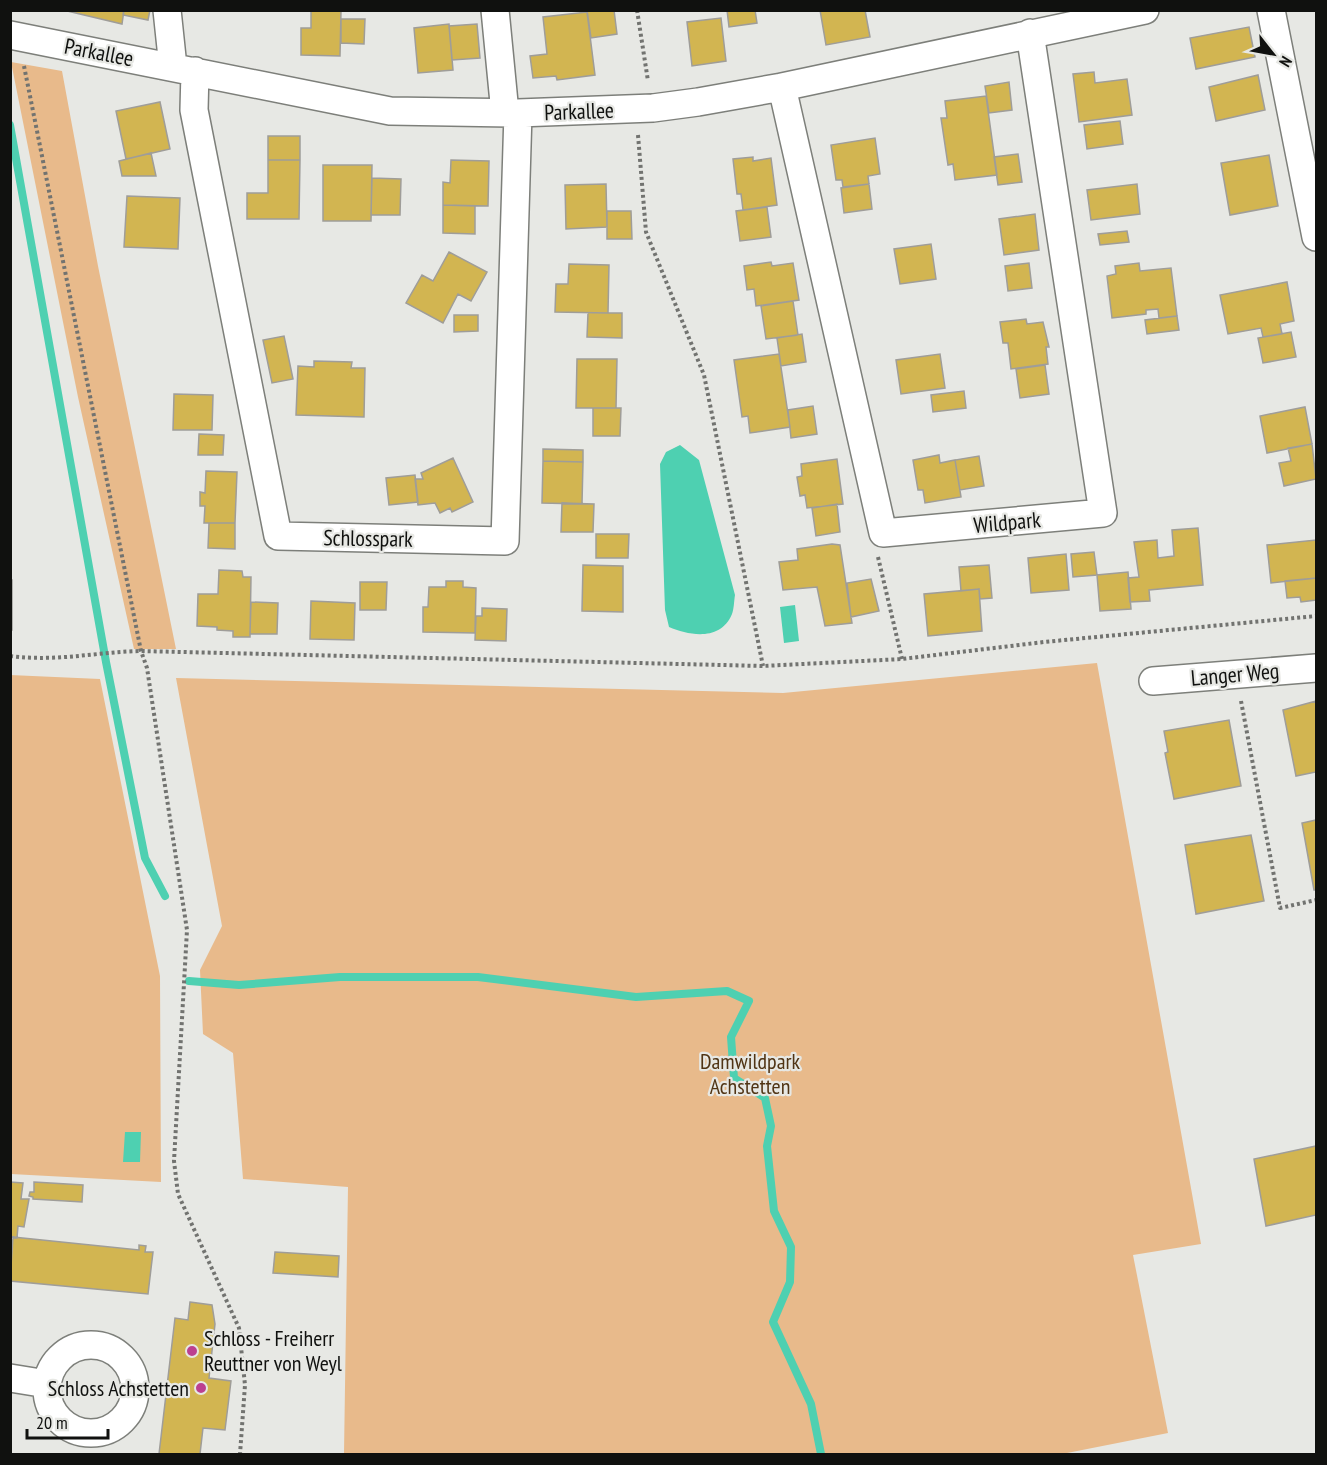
<svg xmlns="http://www.w3.org/2000/svg" width="1327" height="1465" viewBox="0 0 1327 1465" font-family="'PT Sans Narrow',sans-serif">
<rect width="100%" height="100%" fill="#e7e8e4"/>
<path fill="#e8ba8b" d="M11 62 62 71 98 266 176 649H134L78 397Z
M1097 663 1201 1244 1133 1255 1168 1433 1062 1454H344L348 1187 243 1179 233 1053 203 1034 200 970 222 926 176 678 783 693Z
M10 675 100 679 160 976 161 1182 11 1174Z"/>
<path fill="#4ed0b1" d="M680 445 699 460 735 595C734 601 734 609 732 614 721 641 690 636 669 627L665 610 660 464 666 452Z
M795 605 799 641 784 643 780 607Z
M125 1132H141L140 1162H123Z"/>
<g fill="none" stroke-linecap="round" stroke-linejoin="round">
<path stroke="#4ed0b1" stroke-width="8" d="M10 125 106 662 145 858 165 896
M189 981 239 985 340 977H478L636 997 727 991 749 1001 731 1037 734 1078 765 1098 771 1126 767 1146 774 1211 791 1247 790 1282 773 1322 811 1404 821 1454"/>
</g>
<path fill="#d2b551" stroke="#9f9d99" stroke-width="1.5" d="M63 10H124L122 24Z
M124 10H150L148 20 123 15Z
M311 10 341 11 340 56 301 55V28H311Z
M614 10 617 34 591 38 587 10Z
M727 10H755L757 23 729 27Z
M820 10H865L870 37 826 45Z
M587 12 595 75 557 80 556 76 533 78 530 56 547 54 543 17Z
M721 18 726 61 692 66 687 22Z
M341 19H365L364 44 341 43Z
M449 24 453 70 418 73 414 28Z
M477 24 480 58 452 60 449 26Z
M1249 27 1255 57 1196 69 1190 38Z
M1094 72 1095 83 1127 79 1132 115 1079 122 1073 74Z
M1258 75 1265 110 1216 121 1209 87Z
M1009 82 1012 110 989 113 985 86Z
M986 96 997 175 955 180 953 164 948 165 941 118H947L945 101Z
M160 102 170 149 126 159 116 111Z
M1120 121 1123 144 1087 149 1084 125Z
M268 136H300V160H268Z
M875 138 880 174 868 176 869 184 843 187 842 180H836L831 145Z
M151 153 156 176H122L119 161Z
M1018 154 1022 182 998 185 994 157Z
M1269 155 1278 206 1230 215 1221 163Z
M753 157V161L771 158 777 205 743 210 741 194H737L733 159Z
M268 160H300L299 219H247V193H268Z
M451 160 489 161 488 206 443 205V182L450 183Z
M323 165H372L371 221H323Z
M372 178 401 179 400 215H371Z
M606 184 607 227 566 229 565 185Z
M869 184 872 209 844 213 841 188Z
M1137 184 1140 214 1091 220 1087 190Z
M127 196 180 198 178 249 124 247Z
M443 205 475 206V234L443 233Z
M767 207 771 237 740 241 736 211Z
M607 211H631L632 239H607Z
M1035 214 1039 250 1004 255 999 219Z
M1127 231 1129 242 1100 245 1098 234Z
M931 244 936 279 900 284 894 249Z
M449 252 487 272 471 301 458 294 443 323 406 303 422 275 433 281Z
M771 262 772 266 793 263 799 300 756 306 754 289 747 290 744 266Z
M1029 263 1032 288 1008 291 1005 266Z
M1139 263 1140 271 1171 268 1177 316 1159 318 1158 309 1146 310V314L1112 318 1107 276 1116 274 1115 266Z
M569 264 609 265 608 313 555 312 556 284H568Z
M1287 282 1294 321 1280 324 1282 334 1263 337 1261 328 1228 334 1220 295Z
M793 301 798 335 766 339 761 306Z
M588 313H622V338L587 337Z
M454 315H478V331L454 332Z
M1177 316 1179 330 1147 334 1145 320Z
M1026 319 1027 324 1043 322 1049 347H1046L1048 364 1011 369 1008 343H1003L1000 322Z
M1291 332 1296 357 1263 363 1258 338Z
M802 334 806 362 781 366 777 338Z
M284 336 293 379 272 383 263 340Z
M779 354 790 427 750 433 748 416 742 417 734 360Z
M940 354 945 388 901 394 896 360Z
M577 359H617L616 408H576Z
M314 361 352 362 351 368H365L364 417 296 415 298 366 314 367Z
M1045 365 1049 394 1020 398 1016 369Z
M964 391 966 408 933 412 931 395Z
M174 394 213 395 212 430H173Z
M813 406 817 434 791 438 788 410Z
M1305 407 1312 444 1267 453 1260 416Z
M593 408H621L620 436H593Z
M199 434 224 435 223 455H198Z
M1312 444 1316 479 1284 486 1279 463 1291 461 1288 448Z
M543 449 583 450V462L543 461Z
M939 455 940 463 955 460 961 497 925 503 923 490H918L913 460Z
M979 456 984 486 960 490 955 460Z
M453 458 473 502 452 512 450 508 440 513 435 503 418 505 415 479H423L421 473Z
M837 459 843 504 807 508 805 495 800 496 797 477 802 476 801 464Z
M543 461 583 462 582 504 542 503Z
M206 471 237 472 235 523H204L205 506H200V492L205 493Z
M415 475 418 502 389 505 386 478Z
M562 503 594 504 593 532H561Z
M837 504 840 532 816 536 812 508Z
M209 523H235V549L208 548Z
M1198 528 1203 585 1149 590 1150 601 1130 602 1128 578 1139 577 1134 542 1157 540 1158 558 1174 556 1172 530Z
M596 534H629L628 558H596Z
M1316 540V578L1271 583 1267 545Z
M832 544 840 545 852 623 825 626 817 587 783 590 779 562 798 560 797 549Z
M1094 552 1097 575 1073 577 1071 554Z
M1066 554 1069 590 1031 593 1028 558Z
M583 565 623 566V612L582 611Z
M989 565 992 598 980 599 979 589 961 591 959 567Z
M219 570 242 571 243 577H251L250 637H233V631L217 630V627L197 626 198 594H218Z
M1128 572 1131 609 1100 611 1097 575Z
M1316 578V600L1301 602 1300 597 1287 598 1285 581Z
M871 579 879 611 851 617 847 583Z
M10 580H12V630H10Z
M446 581H463V587L476 588 475 633 423 632V607H428L429 587H446Z
M360 582H387L386 610H360Z
M979 589 982 631 928 636 924 594Z
M311 601 355 603 354 640 310 639Z
M251 602 278 603 277 634H250Z
M482 608 507 609 506 641 475 640 476 616H482Z
M1316 701V772L1296 776 1283 710Z
M1229 720 1241 786 1174 799 1165 753 1168 752 1164 731Z
M1316 820V890H1314L1302 823Z
M1251 835 1264 901 1196 914 1185 845Z
M1316 1146V1215L1266 1226 1254 1159Z
M10 1182 23 1183 21 1199H29L24 1227 18 1226 17 1238 10 1237Z
M34 1182 83 1185 82 1202 33 1199V1197L29 1196 30 1192H34Z
M13 1237 139 1250V1245L146 1246 145 1252H153L148 1294 10 1281Z
M275 1252 339 1256 338 1277 273 1273Z
M190 1302 212 1305 215 1324 209 1378 231 1381 225 1430 203 1428 200 1454H159L175 1318 188 1320Z"/>
<g fill="none" stroke-linecap="round" stroke-linejoin="round">
<g stroke="#7d7f7a" stroke-width="30">
<path id="minor" d="M167 10 173 67
M495 10 505 113
M1271 10 1316 237
M10 35 390 111 518 113 653 108 698 102 782 87 1145 10
M195 71 194 110 278 536 505 541 518 113
M782 87 883 533 1103 513 1030 33
M1153 681 1316 668
M47 1389a44 44 0 1 1 88 0a44 44 0 1 1-88 0Z
M10 1378 47 1384"/>
</g>
<path stroke="#727370" stroke-width="4" stroke-dasharray="3 3" stroke-linecap="butt" d="M637 10 648 81
M24 66 141 651 147 668 187 930 174 1161 178 1194 239 1328 245 1385 240 1454
M638 135 646 232 704 375 763 666
M878 557 902 659
M10 656C58 662 95 652 141 651L763 666 902 659 1044 642 1316 616
M1241 701 1280 908 1316 900"/>
<use href="#minor" stroke="#fff" stroke-width="27"/>
</g>
<g fill="#bc4090" stroke="#e7e8e4" stroke-width="2">
<circle cx="192" cy="1351" r="6"/>
<circle cx="201" cy="1388" r="6"/>
</g>
<g text-anchor="middle" stroke-width="4.5" stroke-linejoin="round" paint-order="stroke">
<g font-size="22" fill="#10110f" stroke="#e7e8e4">
<text transform="translate(99 52) rotate(11)" y="8">Parkallee</text>
<text transform="translate(579 111) rotate(-2)" y="8">Parkallee</text>
<text transform="translate(1007 522) rotate(-5)" y="8">Wildpark</text>
<text transform="translate(368 538) rotate(1)" y="8">Schlosspark</text>
<text transform="translate(1235 674) rotate(-5)" y="8">Langer Weg</text>
</g>
<g font-size="22" fill="#503414" stroke="#e7e8e4">
<text x="750" y="1069">Damwildpark<tspan x="750" dy="25">Achstetten</tspan></text>
</g>
<g font-size="22" fill="#10110f" stroke="#e7e8e4" text-anchor="start">
<text x="204" y="1346">Schloss - Freiherr<tspan x="204" dy="25">Reuttner von Weyl</tspan></text>
<text x="189" y="1396" text-anchor="end">Schloss Achstetten</text>
</g>
</g>
<rect width="1327" height="1465" fill="none" stroke="#10110f" stroke-width="24"/>
<g transform="translate(1273 54) rotate(121)" stroke="#e7e8e4" stroke-width="4.5" paint-order="stroke">
<path d="M0-4.5L10 22L0 15L-10 22Z" fill="#10110f"/>
<text y="-9" font-size="16" font-weight="bold" text-anchor="middle" fill="#10110f">N</text>
</g>
<path d="M27 1429v9h81v-9" fill="none" stroke="#10110f" stroke-width="3"/>
<text x="36" y="1429" font-size="18" fill="#10110f" stroke="#e7e8e4" stroke-width="4.5" paint-order="stroke">20 m</text>
</svg>
